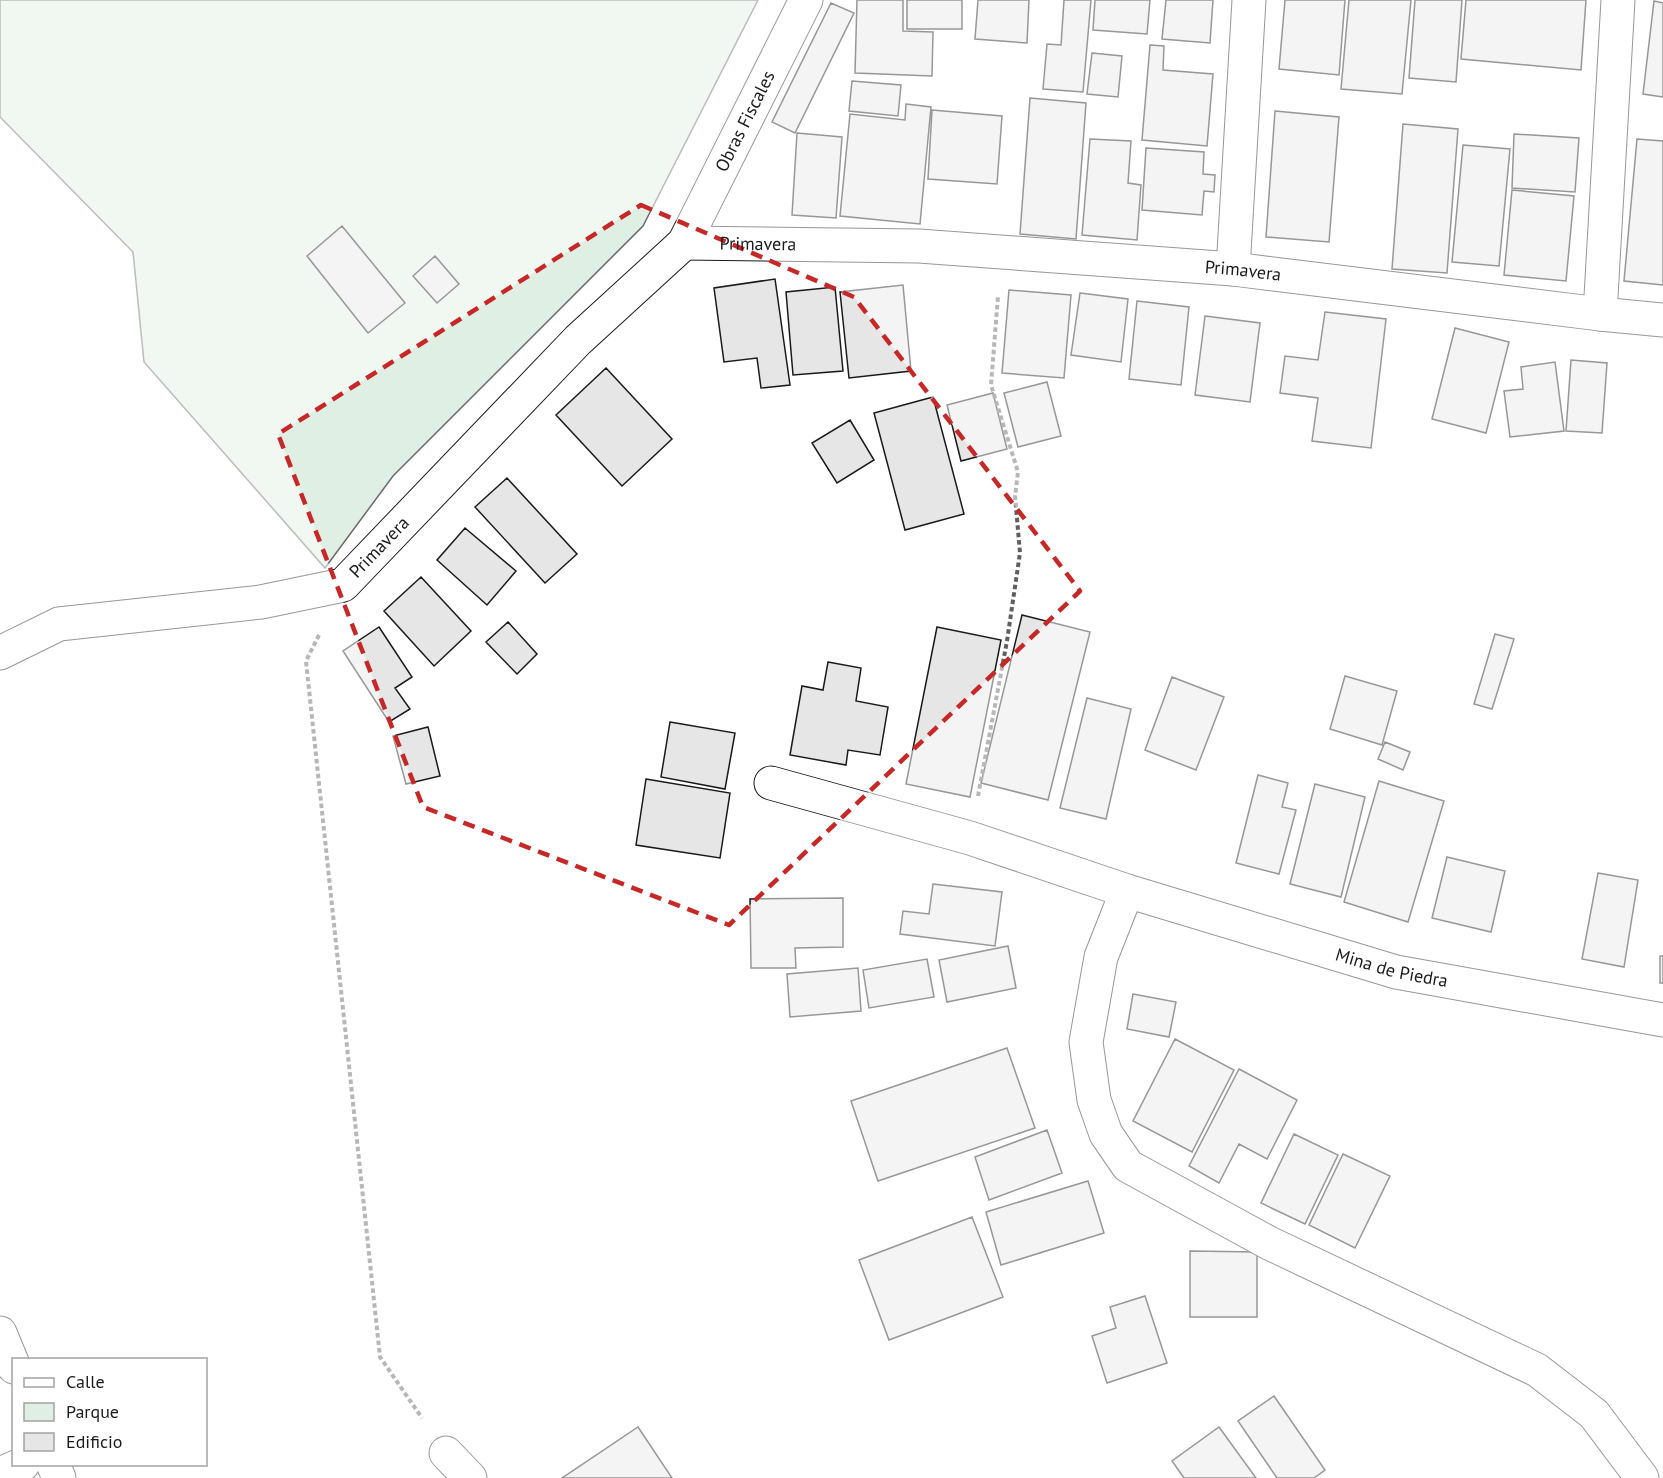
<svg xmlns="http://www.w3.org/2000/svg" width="1663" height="1478" viewBox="0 0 1663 1478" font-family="'PT Sans',sans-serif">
<rect width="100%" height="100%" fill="#fff"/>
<path fill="#e0efe3" stroke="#6a6a6a" stroke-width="1.5" d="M0 0H758L643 226 393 476 325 568 144 362 133 252 0 117Z"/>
<path fill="#e6e6e6" stroke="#1a1a1a" stroke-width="1.5" d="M857 0H903V31L933 32 932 76 855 73Z
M907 0H962V29H907Z
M978 0H1029L1027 43 975 39Z
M1064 0H1091L1083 92 1043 89 1047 44 1061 45Z
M1095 0H1150L1147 34 1093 30Z
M1166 0H1213L1210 43 1162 39Z
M1285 0H1345L1339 75 1279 69Z
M1349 0H1411L1402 94 1341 89Z
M1415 0H1462L1456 82 1409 78Z
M1466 0H1586L1581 70 1461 59Z
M1654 1 1663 3V97L1643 94Z
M831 3 854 13 795 133 772 122Z
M1150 45 1164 46 1163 70 1213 74 1207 146 1142 140Z
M1092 53 1122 56 1118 97 1087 94Z
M852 81 901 85 898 116 849 111Z
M1030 98 1086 103 1076 239 1020 234Z
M906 104 931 107 920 224 840 216 850 114 905 120Z
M932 110 1002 116 997 184 928 179Z
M1275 111 1339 117 1329 242 1266 237Z
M1403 124 1458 129 1447 273 1392 269Z
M797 133 842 137 836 218 792 215Z
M1514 134 1579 138 1575 192 1512 188Z
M1090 139 1131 141 1128 183 1141 185 1137 240 1082 235Z
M1637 139 1663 141V285L1624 281Z
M1463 145 1510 149 1499 266 1452 262Z
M1146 148 1204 152 1203 174 1215 175 1214 192 1204 191 1202 215 1142 210Z
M1512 190 1574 196 1566 281 1504 275Z
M342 226 405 303 368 333 307 256Z
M435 256 459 284 437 303 413 276Z
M775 279 790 385 761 388 757 358 724 362 714 288Z
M903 285 911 371 849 378 840 292Z
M835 287 843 371 793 375 786 292Z
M1009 290 1071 295 1064 378 1002 373Z
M1080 293 1128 299 1121 362 1071 355Z
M1137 301 1189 307 1181 385 1129 379Z
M1325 312 1386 319 1371 448 1312 441 1318 398 1280 393 1285 356 1318 360Z
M1205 316 1260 323 1250 402 1195 395Z
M1455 328 1509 342 1486 433 1432 419Z
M1571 360 1607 363 1602 433 1566 431Z
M1555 362 1564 431 1510 437 1504 391 1523 389 1521 367Z
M606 368 672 439 622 486 556 415Z
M1047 382 1061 436 1018 447 1004 393Z
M993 393 1007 449 961 461 947 405Z
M933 397 964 514 905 530 874 413Z
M850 420 874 460 837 483 812 443Z
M507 478 577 554 545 583 475 507Z
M465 528 516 571 487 605 437 560Z
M421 577 471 631 434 666 384 611Z
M1022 615 1090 632 1048 800 981 783Z
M508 622 537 654 517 674 486 642Z
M379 627 412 677 395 688 410 709 389 722 343 651Z
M937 627 1001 640 970 797 906 784Z
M1495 634 1514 639 1492 709 1474 704Z
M828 662 861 668 856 701 888 707 880 755 848 750 846 765 790 755 802 686 823 690Z
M1345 676 1397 691 1382 745 1330 729Z
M1172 677 1224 697 1196 770 1145 750Z
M1087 698 1131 709 1106 819 1060 808Z
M670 722 735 733 725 789 661 777Z
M428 727 440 776 406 784 393 736Z
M1385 742 1410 752 1403 770 1378 759Z
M1258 775 1288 783 1282 807 1296 810 1279 874 1236 863Z
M646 779 730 793 720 858 636 845Z
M1379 781 1444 801 1408 922 1344 902Z
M1315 784 1365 797 1341 897 1290 884Z
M1447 857 1505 871 1491 932 1432 918Z
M1598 873 1638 880 1624 967 1582 959Z
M933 884 1002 892 995 946 900 934 903 911 929 914Z
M843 898V947L795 948 796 968H751L750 899Z
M1008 946 1016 988 947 1002 939 960Z
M1660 956H1663V983H1660Z
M927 959 934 997 869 1008 863 970Z
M858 968 861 1011 790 1017 787 974Z
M1133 994 1176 1002 1169 1037 1127 1029Z
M1175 1039 1234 1070 1192 1152 1133 1121Z
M1007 1048 1035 1128 878 1181 851 1101Z
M1239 1069 1297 1100 1267 1159 1239 1144 1219 1183 1189 1166Z
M1047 1130 1062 1173 989 1200 975 1157Z
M1294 1134 1338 1155 1305 1224 1261 1203Z
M1343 1154 1390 1176 1355 1248 1309 1225Z
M1088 1181 1104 1233 1001 1265 986 1212Z
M972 1217 1003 1297 889 1340 859 1260Z
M1190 1251 1257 1252V1317H1190Z
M1145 1296 1167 1363 1107 1383 1092 1336 1116 1328 1110 1307Z
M1274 1396 1325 1470 1314 1478H1277L1238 1421Z
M638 1427 672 1478H562Z
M1219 1427 1256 1478H1184L1172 1461Z"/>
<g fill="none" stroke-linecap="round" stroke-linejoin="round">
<g stroke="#1a1a1a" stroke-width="35">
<g id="minor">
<path id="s1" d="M684 243 919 246 1233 269 1600 314 1663 320"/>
<path d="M1233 269 1249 0"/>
<path d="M1600 314 1618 0"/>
<path id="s2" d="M0 653 59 624 261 602 343 585 578 340 684 243 806 0"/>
<path id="s3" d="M771 783 970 838 1127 891 1396 972 1663 1020"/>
<path d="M1127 891 1101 957 1086 1042 1094 1100 1106 1134 1128 1166 1269 1243 1537 1370 1594 1414 1642 1478"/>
<path d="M0 1333 14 1367"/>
<path d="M446 1453 470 1478"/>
<path d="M53 1464 59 1478"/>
<path d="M0 1474 23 1464"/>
</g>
</g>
<path stroke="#5f5f5f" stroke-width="4" stroke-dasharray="4.5 3" stroke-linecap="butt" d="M319 635 306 661 380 1357 422 1418
M978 796 1007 641 1020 553 1015 496 1018 472 991 385 998 296"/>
<use href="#minor" stroke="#fff" stroke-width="33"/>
</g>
<path d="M0 0H1663V1478H0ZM641 205 854 297 1080 591 729 925 423 807 278 434Z" fill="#fff" fill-opacity=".55" fill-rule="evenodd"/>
<path fill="none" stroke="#c62828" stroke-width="4.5" stroke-dasharray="12 8" stroke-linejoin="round" d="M641 205 854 297 1080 591 729 925 423 807 278 434Z"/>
<g text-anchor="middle" stroke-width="4.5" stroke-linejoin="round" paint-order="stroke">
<g font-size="18" fill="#1a1a1a" stroke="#fff">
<text dy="6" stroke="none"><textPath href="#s2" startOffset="972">Obras Fiscales</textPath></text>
<text dy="6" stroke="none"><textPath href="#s1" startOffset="74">Primavera</textPath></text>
<text dy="6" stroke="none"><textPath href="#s1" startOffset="560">Primavera</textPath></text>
<text dy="6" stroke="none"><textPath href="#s2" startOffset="405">Primavera</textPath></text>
<text dy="6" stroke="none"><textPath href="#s3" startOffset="648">Mina de Piedra</textPath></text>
</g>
</g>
<rect x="12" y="1358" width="195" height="108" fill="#ffffff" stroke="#a3a3a3" stroke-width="1.5"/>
<rect x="24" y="1378" width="30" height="9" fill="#ffffff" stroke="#a3a3a3" stroke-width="1.5"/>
<text x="66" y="1388" font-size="18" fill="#1a1a1a">Calle</text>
<rect x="24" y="1403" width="30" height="18" fill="#e0efe3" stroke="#a3a3a3" stroke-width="1.5"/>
<text x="66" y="1418" font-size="18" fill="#1a1a1a">Parque</text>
<rect x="24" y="1433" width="30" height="18" fill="#e6e6e6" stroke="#a3a3a3" stroke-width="1.5"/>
<text x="66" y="1448" font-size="18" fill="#1a1a1a">Edificio</text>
</svg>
